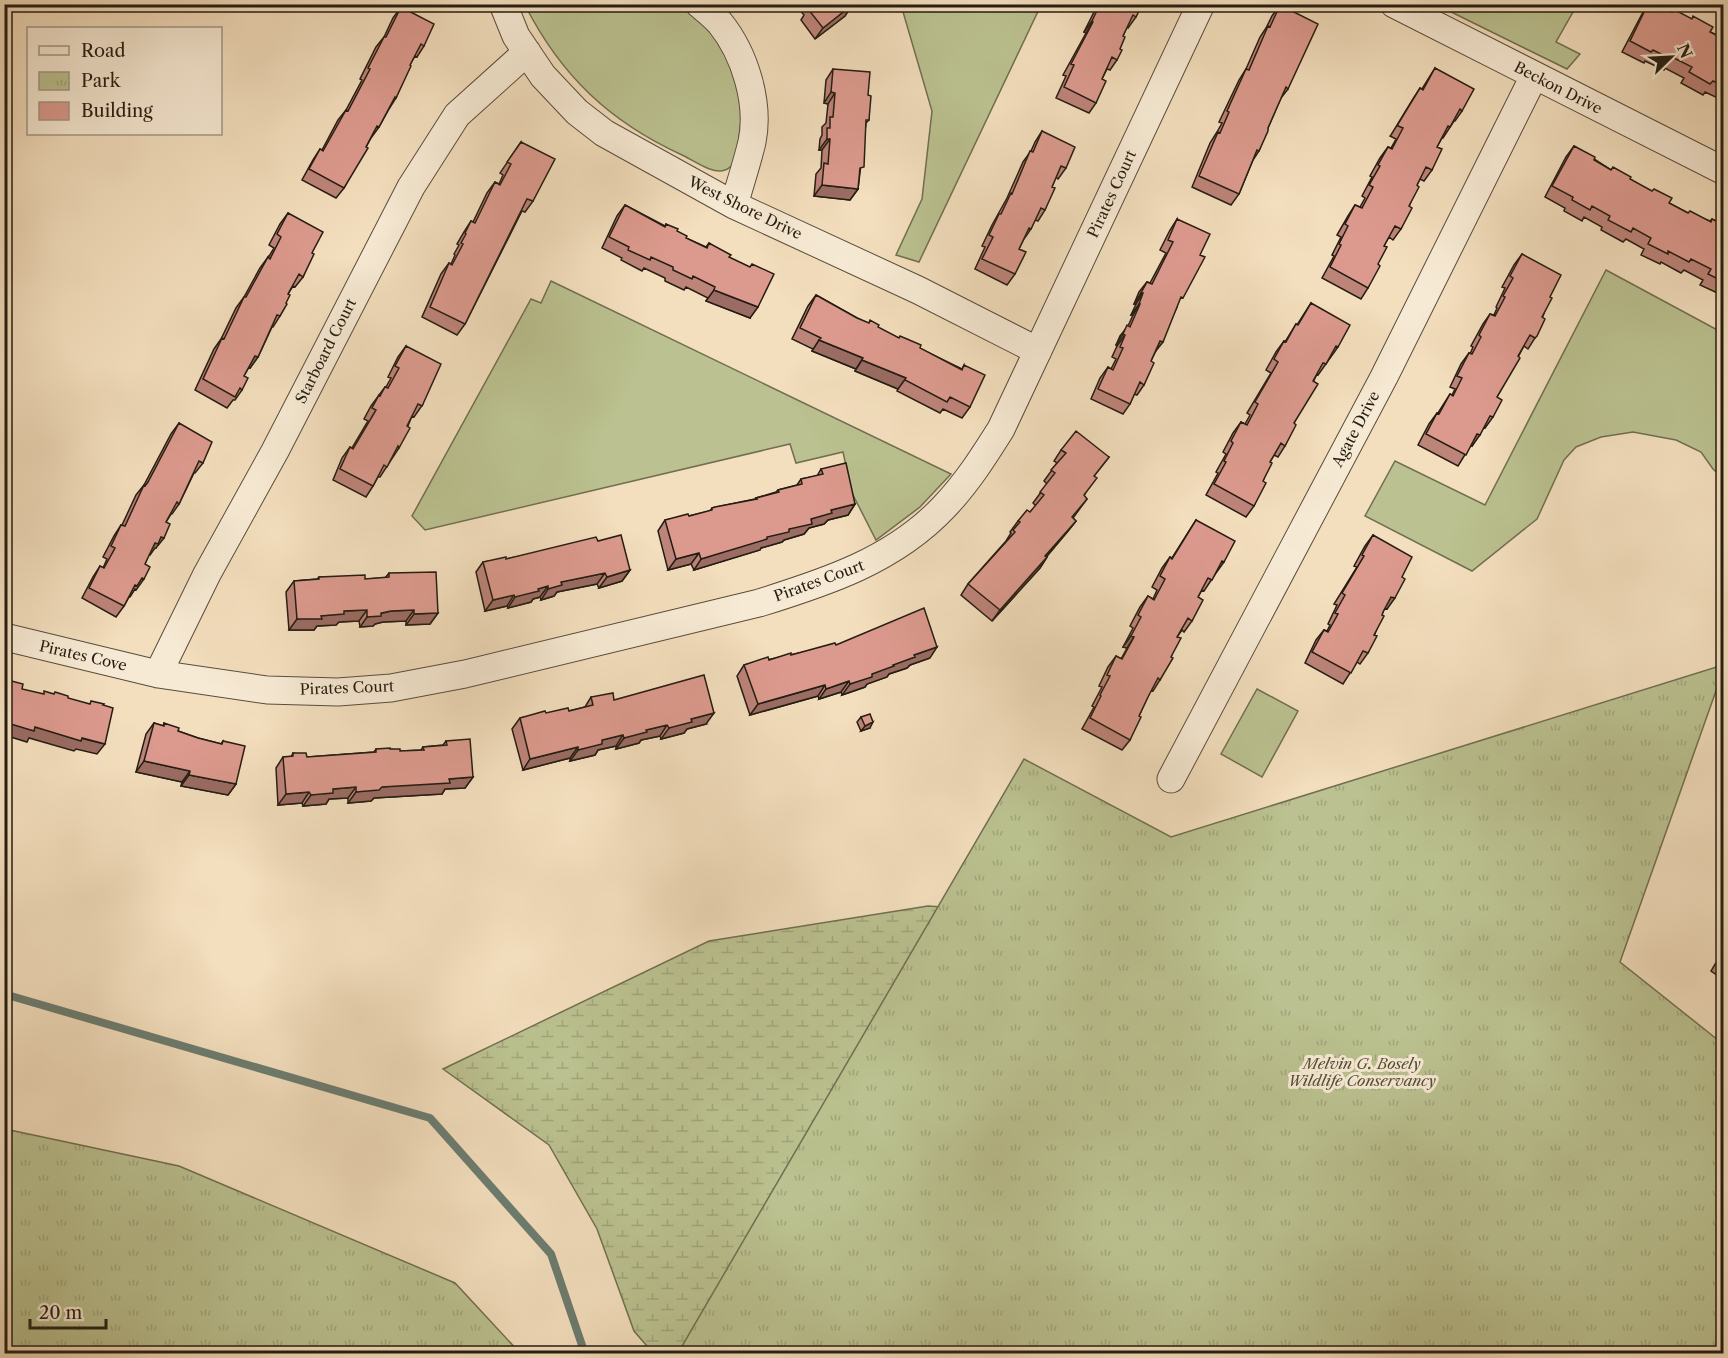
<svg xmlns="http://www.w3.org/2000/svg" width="1728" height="1358" viewBox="0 0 1728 1358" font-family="'Libre Caslon Text',serif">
<defs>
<pattern id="wetland-marsh" width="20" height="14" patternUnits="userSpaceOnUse" patternTransform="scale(1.5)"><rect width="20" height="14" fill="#bbc190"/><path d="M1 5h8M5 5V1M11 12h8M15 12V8" fill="none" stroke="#a1a57b"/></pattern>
<pattern id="park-tufts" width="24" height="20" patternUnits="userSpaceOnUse" patternTransform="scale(1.5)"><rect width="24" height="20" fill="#bbc190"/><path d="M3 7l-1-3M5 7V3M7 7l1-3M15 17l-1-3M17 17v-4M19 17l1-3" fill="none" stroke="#a1a57b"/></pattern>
</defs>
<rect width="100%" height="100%" fill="#f3debd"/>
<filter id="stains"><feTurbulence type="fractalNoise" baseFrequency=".00333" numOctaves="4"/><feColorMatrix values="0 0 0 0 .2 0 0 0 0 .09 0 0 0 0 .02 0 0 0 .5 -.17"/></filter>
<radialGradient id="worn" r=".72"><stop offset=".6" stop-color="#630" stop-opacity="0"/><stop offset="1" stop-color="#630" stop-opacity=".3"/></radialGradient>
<path fill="#bbc190" stroke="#706f51" stroke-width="1.5" d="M681 4 701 19 716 35 744 97 736 162C733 164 729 169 725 170 713 175 693 160 682 155 610 122 561 76 525 5Z
M901 5H1041L919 262 896 255 922 199 932 111Z
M1437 5H1577L1556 42 1580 54 1567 69Z
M1606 270 1723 333V478L1713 469 1701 452 1676 440 1633 432 1601 437 1576 447 1564 460 1537 519 1472 571 1365 516 1395 461 1485 505Z
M551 281 951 474 920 507 876 540 852 493 843 452 796 463 790 444 425 530 412 516 531 299 541 303Z
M1257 689 1298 711 1262 777 1221 754Z"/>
<path fill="url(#wetland-marsh)" stroke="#706f51" stroke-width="1.5" d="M928 906 1212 925 1376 1353H653L634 1331 597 1229 549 1145 443 1069 709 941Z"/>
<path fill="url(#park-tufts)" stroke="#706f51" stroke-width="1.5" d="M1723 665V671L1620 962 1723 1044V1353H678L1024 759 1171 837Z
M5 1129 179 1166 455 1283 520 1353H5Z"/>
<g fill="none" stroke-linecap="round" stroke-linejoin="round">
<path stroke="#6c7c70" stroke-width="8" d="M4 994 430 1118 551 1254 585 1354"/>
<g stroke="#584d3d" stroke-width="29">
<path id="minor" d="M503 4 516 36 543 76 577 112 604 133 734 205 918 290 1038 351
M699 4C706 10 714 16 720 23 745 54 760 103 752 142 747 163 740 184 734 205
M1394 4 1724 171
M9 638 158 674 267 690 338 692 391 688 465 674 759 603C827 582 894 560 944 507 967 483 984 456 1001 429L1201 4
M158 674 207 574 275 451 411 187 457 115 527 52
M1171 779 1384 377 1534 76"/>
</g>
<use href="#minor" stroke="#f7ead4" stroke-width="27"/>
</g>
<path fill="#bd847a" stroke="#251d12" stroke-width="1.5" d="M795 4H852L845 16 815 39 801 20 804 15Z
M1098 4H1140L1136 17 1128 28 1127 27 1123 36 1117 60 1110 70 1107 69 1102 79 1096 103 1089 113 1056 98 1066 76 1063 75 1086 33 1084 32Z
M1648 4H1657L1724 39V99L1722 100 1705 92 1703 95 1681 83 1684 78 1665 68 1664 70 1645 61 1644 63 1622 52 1643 12Z
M1280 5 1288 89 1281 98 1268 128 1259 151 1253 160 1239 194 1231 205 1192 187 1210 143 1217 132 1222 123 1219 122 1239 80 1246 69 1260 37 1266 28 1272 16Z
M401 7 424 46 417 57 415 56 410 65 396 98 389 109 379 127 371 138 344 188 336 198 302 180 313 160 320 149 322 150 338 120 346 110 362 80 360 79 376 47 384 37 393 18Z
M1435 68 1462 111 1455 121H1454L1443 138H1442L1437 147 1432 170 1424 181 1420 179 1417 185 1401 229 1393 240 1389 237 1384 246 1368 288 1361 299 1322 278 1334 256 1332 255 1341 237 1337 235 1348 216 1355 205 1360 207 1365 198 1362 196 1372 177 1370 176 1380 158 1388 147 1391 148 1396 139 1390 136 1391 135 1413 99 1420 88 1422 89Z
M833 69 868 95 869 120 866 123 858 189 850 200 814 196 816 174 821 168 822 150H819L820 139 822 135V127L826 123 828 104 824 103 826 80Z
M1042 131 1066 168 1058 179 1056 177 1052 187 1045 210 1038 221 1035 220 1031 229 1024 239 1019 249 1015 274 1007 285 975 269 985 247 982 246 992 225 1007 198 1023 162 1031 151 1035 142Z
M521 142 533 201 525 212 522 211 465 324 457 335 422 317 441 274 449 263 451 264 455 255 454 254 459 245 457 244 464 232 471 221 473 222 487 193 495 182 499 184 503 175 500 173Z
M1574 146 1611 170 1630 179 1669 203 1688 213 1710 221 1712 219 1724 225V296L1700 285 1703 280 1684 270 1681 273 1661 262 1660 264 1641 255 1644 249 1626 239 1623 242 1601 230 1602 227 1584 217 1582 221 1564 211 1565 208 1545 197 1566 157Z
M625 205 665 226 666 224 686 238 706 247 709 243 729 257 750 318 706 301 708 298 686 287 684 290 665 281V278L644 268 642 271 621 260 622 258 602 248 617 216Z
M288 213 312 253 303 277 295 287 293 286 288 294 280 316 273 327H272L258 357 250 368 249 367 244 376 242 390 235 400H233L227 408 195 390 214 349 221 339 236 308 244 297 260 268 268 257V258L274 248 269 245 280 224Z
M1177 219V307L1151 361 1144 385 1137 395 1134 394 1130 404 1123 414 1091 399 1100 378 1108 367 1111 369 1116 359 1112 357 1117 346 1116 345 1120 336 1128 326 1133 315H1131L1136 304H1134L1139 292 1147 282 1150 283 1166 253 1160 250 1170 230Z
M1522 254 1550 297 1535 338 1528 349 1524 346 1497 397 1493 417 1485 428 1484 427 1472 446 1471 445 1458 466 1418 445 1429 424 1437 413H1438L1450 394 1452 395 1455 389 1450 387 1461 364 1469 353 1470 354 1473 347 1471 346 1483 324 1490 314 1494 315 1497 308 1496 307 1505 288 1502 287 1514 265Z
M816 295 857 318 962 369 964 365 970 407 962 418 943 409 940 413 897 391 898 389 855 371 856 369 812 351 813 349 792 339 808 306Z
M1311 303 1338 347 1318 375 1317 374 1294 423 1285 446 1278 457 1274 455 1270 462 1254 506 1246 517 1206 495 1218 473 1216 472 1226 454 1223 452 1233 433 1241 422 1245 424 1250 415 1247 413 1271 373 1266 370 1276 352 1284 341 1285 342 1296 324 1297 325Z
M406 346 423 404 414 417 412 416 399 448 380 477H378L373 486 366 497 333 480 342 458 350 447 352 448 368 421 364 419 371 406 385 387H386L391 378 388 377 398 357Z
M179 423 203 463 195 473H194L179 504 172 514H171L166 522 156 548H155L149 554 145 564 144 579 136 590 135 589 130 597H129L124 606 116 617 82 598 93 577 100 566 103 568 107 559 103 557 114 536 121 525H122L136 495 144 485 171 434Z
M1061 450 1109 457 1094 476 1084 496 1087 499 1073 518 1076 521 1068 531 1046 557H1047L1040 568 992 621 961 595 968 584 1006 541 1011 533 1010 532 1018 521 1030 512 1036 506 1033 503 1047 484 1044 481 1057 463 1054 461Z
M821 469 855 504 848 515 828 520 824 524 809 528 804 534 784 540 782 542 761 548 760 550 694 570 691 564 668 570 658 531 665 520 689 516 710 511 712 508 755 499 756 498 776 492 778 490 797 485 801 479 817 476Z
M1196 520 1224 562 1216 573 1204 591 1202 590 1198 597 1192 621 1184 632 1182 630 1177 637 1171 657 1160 680 1153 691 1151 690 1139 716 1130 740 1122 750 1082 729 1094 707 1092 706 1102 687 1099 686 1108 667 1116 656 1121 659 1127 648 1123 647 1133 628 1130 626 1140 607 1148 596 1153 599 1157 590 1152 587 1162 568 1170 557 1172 558Z
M1373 535 1402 577 1387 609 1385 608 1383 612 1368 653 1360 664 1357 662 1343 684 1305 663 1316 640 1324 630 1327 631 1330 625 1328 624 1337 605 1334 604 1357 567 1354 566 1365 546Z
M598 541 630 570 622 581 599 588 597 584 557 592 554 596 541 600 540 597 533 599 531 602 508 608 507 606 485 611 476 572 483 562 506 559Z
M389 573 438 613 430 624 406 625V621L383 622 375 624 373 626 360 627 359 621 339 622 336 625 317 626 314 630H289L286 592 294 581 317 579 319 577 365 579 385 578Z
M836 645 930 658 910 665 907 668 889 674 887 677 867 684 865 687 842 695 841 692 819 699 818 696 750 715 737 676 744 665Z
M591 697 614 700 706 724 687 729 684 733 661 739 660 736 641 740 639 743 616 749V746L598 750 595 755 570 761V758L523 770 512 729 520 718 546 713 569 711 585 707Z
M861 717 870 728 861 731 857 722Z
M154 723 163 726 164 723 178 731 198 738 221 744 223 741 236 784 228 795 181 786 182 782 136 772 146 734Z
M446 741 473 777 465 788 445 789 442 794 374 798 371 801 348 803V798L329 799 326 804 303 806 302 803 278 805 276 768 283 757H291L293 753 307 757 374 752 376 749H390L400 751 421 750 423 747 443 745Z
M1724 949V980L1711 971Z"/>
<path fill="#9a6c63" stroke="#251d12" stroke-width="1.5" d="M852 5 845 16 815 39 823 28Z
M1092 21 1093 22 1086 33 1084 32Z
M831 92 835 93 828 104 824 103Z
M827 139H830L822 150H819Z
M822 185 858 189 850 200 814 196Z
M714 290 758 307 750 318 706 301Z
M1141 293H1143L1136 304H1134Z
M1139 304H1140L1133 315H1131Z
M1123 334 1125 335 1117 346 1116 345Z
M819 340 863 358 856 369 812 351Z
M1160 341 1163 342 1155 352Z
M255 356 258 357 250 368 247 367Z
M862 360 906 378 898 389 855 371Z
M1477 434 1480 435 1472 446 1469 445Z
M855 504 848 515 828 520 824 524 809 528 804 534 784 540 782 542 761 548 760 550 694 570 701 559 789 529 831 510Z
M1076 521 1068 531 1038 567 1045 556Z
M161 537 164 538 156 548H155L150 555 148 554 155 543Z
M699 553 691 564 668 570 676 559Z
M1047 557 1040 568 992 621 1000 610Z
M630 570 622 581 599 588 607 577Z
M605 573 597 584 557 592 554 596 541 600 548 589 561 582Z
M548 586 540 597 533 599 531 602 508 608 515 597 538 589Z
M514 595 507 606 485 611 493 600Z
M1391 597 1395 598 1387 609 1384 608Z
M367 610 359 621 339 622 336 625 317 626 314 630H289L297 619 344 611Z
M414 610 406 621 383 622 375 624 373 626 360 627 367 617 391 611Z
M438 613 430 624 406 625 414 614Z
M1131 636 1134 637 1127 648 1123 647Z
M937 647 930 658 910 665 907 668 889 674 887 677 867 684 865 687 842 695 850 684 914 655Z
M849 681 841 692 819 699 826 689Z
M825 685 818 696 750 715 758 704Z
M714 713 706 724 687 729 684 733 661 739 669 728 691 719Z
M4 722 35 727 105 744 97 754 76 749 74 751 29 738 27 742 4 735Z
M873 722 870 728 861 731 865 726Z
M667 725 660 736 641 740 639 743 616 749 624 738 646 730Z
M623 735 616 746 598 750 595 755 570 761 578 750 602 740Z
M578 747 570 758 523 770 530 759Z
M144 761 190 771 182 782 136 772Z
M189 775 236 784 228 795 181 786Z
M473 777 465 788 445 789 442 794 374 798 371 801 348 803 356 792 382 787 449 779Z
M356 787 348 798 329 799 326 804 303 806 311 795 333 789Z
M309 792 302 803 278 805 286 794Z"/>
<path fill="#dc9a8e" stroke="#251d12" stroke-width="1.5" d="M811 4H852V5L823 28 808 9 812 6Z
M1100 4H1140L1139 6 1141 7 1136 17 1133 15 1123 36 1125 37 1120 49 1122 50 1117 60 1112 57 1102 79 1106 81 1096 103 1064 87 1074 65 1071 64 1093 22 1092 21Z
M1648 4H1657L1672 12 1673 9 1692 19 1693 16 1713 27 1710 32 1724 39V86L1713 81 1710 84 1689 72 1692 67 1672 57 1671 59 1653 50 1651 52 1630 41Z
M1280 5 1318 24 1288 89 1286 87 1268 128V131L1259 151 1257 150 1239 194 1199 176 1218 132 1220 133 1229 112 1227 111 1246 69 1249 70 1268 26 1270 27Z
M401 7 434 24 424 46 421 44 410 65 411 66 396 98 395 97 379 127 377 126 366 147 368 148 344 188 309 169 320 149 323 151 346 110 348 111 370 69 368 68 384 37H386Z
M1435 68 1474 89 1462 111 1460 109 1450 127 1448 126 1437 147 1442 149 1432 170 1426 167 1417 185 1419 187 1409 206 1412 208 1401 229 1395 226 1384 246 1387 247 1378 264 1380 266 1368 288 1330 267 1341 245 1339 244 1348 226 1345 224 1355 205 1362 208 1373 187 1369 185 1380 166 1378 165 1388 147 1392 149 1403 128 1398 126V124L1420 88 1423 90Z
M833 69 870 72 868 95 871 96 869 120H866L864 167 860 168 858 189 822 185 824 163 828 164 830 139H827V128H830V117H833L835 93 831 92Z
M1042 131 1075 147 1066 168 1061 166 1052 187 1055 188 1045 210 1041 208 1031 229 1029 228 1019 249 1026 252 1015 274 982 259 993 237 989 235 999 214H1001L1011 193 1012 194 1030 151 1033 152Z
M521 142 555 159 533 201 527 199 465 324 430 307 449 263 452 265 463 244 461 243 466 234 465 233 471 221 475 223 495 182 500 185 511 164 507 162Z
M1574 146 1595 157 1594 160 1611 170 1613 167 1631 177 1630 179 1652 191 1654 189 1672 198 1669 203 1688 213 1690 211 1711 222 1712 219 1724 225V282L1708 274 1711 269 1691 259 1689 262 1668 251V254L1648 244 1651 238 1633 228 1631 232 1608 220 1610 216 1592 206 1590 210 1572 200 1573 197 1552 186Z
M625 205 665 227 666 224 678 229 677 231 687 236 686 238 707 248 709 243 731 255 729 257 750 267 752 264 774 274 758 307 714 290 715 287 693 276 692 279 673 270V267L651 257 650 260 628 250 629 247 609 237Z
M288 213 323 232 312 253 314 254 303 277 299 274 288 294 290 295 286 303 287 304 280 316 277 315 258 357 255 356 244 376 248 378 242 390 240 388 235 397 203 379 222 338 224 339 244 297H246L268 257 270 259 281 237 277 234Z
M1177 219 1210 234 1200 255 1205 257 1183 298 1181 297 1163 342 1160 341 1151 361 1154 363 1144 385 1140 382 1130 404 1098 389 1108 367 1113 370 1123 348 1120 347 1125 335 1123 334 1127 325 1130 327 1140 304H1139L1143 293H1141L1147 282 1152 284 1173 242 1168 240Z
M1522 254 1561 275 1550 297 1552 298 1542 317 1545 319 1537 336 1535 338 1530 335 1518 356 1520 358 1497 397 1502 400 1493 417 1490 416 1480 435 1477 434 1466 455 1426 434 1437 413 1439 414 1450 394 1453 396 1462 378 1457 376 1469 353 1472 354 1481 337 1479 335 1490 314 1495 316 1505 297 1503 296 1513 278 1510 276Z
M816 295 857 318 869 323 870 320 879 325 878 327 899 338 900 336 921 345 920 348 962 370 964 365 985 375 970 407 950 397 947 402 905 380 906 378 862 360 863 358 819 340 821 338 800 328Z
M1311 303 1350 325 1338 347 1336 346 1326 364 1323 363 1313 381 1318 384 1294 423 1296 425 1285 446 1281 443 1270 462 1272 463 1263 481 1266 483 1254 506 1214 484 1226 462 1224 461 1233 443 1231 441 1241 422 1247 425 1258 404 1255 402 1278 362 1274 359 1284 341 1286 342 1296 324 1298 325Z
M406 346 441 364 423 404 422 406 418 404 407 426 410 428 399 448 398 446 387 467 384 465 373 486 340 469 350 447 353 449 376 410 372 408 379 395 380 396 385 387 388 388 399 368 395 366Z
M179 423 212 442 203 463 199 461 179 504 177 502 166 522 170 524 164 538 161 537 158 544 155 543 145 564 150 567 144 579 142 578 137 586 135 585 124 606 89 588 100 566 104 568 115 548 111 546 121 525 125 526 144 485 145 486 148 482Z
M1076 431 1109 457 1094 476 1097 478 1084 495 1087 499 1072 517 1076 521 1045 556 1047 557 1000 610 968 584 1015 532 1013 530 1020 522 1018 521 1027 510 1030 512 1044 495 1040 492 1055 473 1051 470 1066 453 1061 450Z
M846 463 855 504 831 510 832 513 811 519 812 524 789 529V532L767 537V539L701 559 699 553 676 559 665 520 688 514 689 516 712 510V508L715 507 757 499 756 498 779 492 778 490 802 484 801 479 823 474 821 469Z
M1196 520 1235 541 1224 562 1222 561 1212 580 1208 578 1198 597 1203 600 1192 621 1188 618 1177 637 1181 638 1171 657 1173 658 1160 680 1158 678 1148 697 1139 716 1141 717 1130 740 1090 718 1101 696 1100 695 1110 676 1107 675 1116 656 1122 659 1134 637 1131 636 1141 617 1138 615 1148 596 1154 600 1165 579 1160 576 1170 557 1172 559Z
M621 535 630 570 607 577 605 573 561 582 562 585 548 589V586L538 589 539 591 515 597 514 595 493 600 483 562 506 557V559L596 537 598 541Z
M1373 535 1412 557 1402 577 1405 579 1396 596 1395 598 1391 597 1383 612 1382 615 1384 616 1374 635 1377 636 1368 653 1363 651 1351 673 1312 652 1324 630 1328 632 1338 614 1335 613 1345 595 1342 593 1364 556 1362 555Z
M436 572 438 613 414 614V610L391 611 381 613V616L367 617V610L344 611V614L321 616 322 619H297L294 581 319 579V577L365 575V579L389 577V573Z
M924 608 937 647 914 655 915 657 893 665 894 666 872 674V677L850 684 849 681 826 689 825 685 758 704 744 665 768 657 769 660 791 653V655L835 643 836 645Z
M704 675 714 713 691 719 692 722 669 728 667 725 646 730 647 732 624 738 623 735 602 740V744L578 750V747L530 759 520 718 545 711 546 713 568 708 569 711 593 705 591 697 613 693 614 700Z
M4 679 23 684 22 689 44 694V691L54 694 55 692 68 696V698L90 704 91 701 104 704 103 705 113 708 105 744 82 738 81 741 35 727 34 731 4 722Z
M870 714 873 722 865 726 861 717Z
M154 723 164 726V723L179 728 178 731 198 738 222 744 223 741 245 746 236 784 189 775 190 771 144 761Z
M470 739 473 777 449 779 450 783 382 787 379 790 356 792V787L333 789V793L311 795 309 792 286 794 283 757 293 756V753H306L307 757 376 752V749L390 748V749H400V751L424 750 423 747 447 745 446 741Z
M1724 951V964L1718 960Z"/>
<g text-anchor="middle" stroke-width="6" stroke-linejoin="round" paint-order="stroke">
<g font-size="15" fill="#251d12" stroke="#f7ead4">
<text transform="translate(1558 88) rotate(27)" y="5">Beckon Drive</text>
<text transform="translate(1112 194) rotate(-65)" y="5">Pirates Court</text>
<text transform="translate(745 208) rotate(26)" y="5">West Shore Drive</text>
<text transform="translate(326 351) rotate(-63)" y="5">Starboard Court</text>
<text transform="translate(1356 429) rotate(-62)" y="5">Agate Drive</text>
<text transform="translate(819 581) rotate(-20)" y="5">Pirates Court</text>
<text transform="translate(83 656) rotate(13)" y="5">Pirates Cove</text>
<text transform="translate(347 688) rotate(-2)" y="5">Pirates Court</text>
</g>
<g font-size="15" font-style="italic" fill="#524e38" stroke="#f7ead4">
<text x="1362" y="1069">Melvin G. Bosely<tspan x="1362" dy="17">Wildlife Conservancy</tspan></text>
</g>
</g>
<rect width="1728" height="1358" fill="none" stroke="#f3debd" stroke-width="24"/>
<rect x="6" y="6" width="1716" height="1346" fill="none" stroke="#251d12" stroke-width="3"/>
<rect x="12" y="12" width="1704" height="1334" fill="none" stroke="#251d12" stroke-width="1.5"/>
<rect x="27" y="27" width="195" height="108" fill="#f7ead4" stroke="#a39886" stroke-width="1.5"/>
<rect x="39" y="46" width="30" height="9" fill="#f7ead4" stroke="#a39886" stroke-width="1.5"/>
<text x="81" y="57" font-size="18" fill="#251d12">Road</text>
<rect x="39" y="72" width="30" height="18" fill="url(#park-tufts)" stroke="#a39886" stroke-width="1.5"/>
<text x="81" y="87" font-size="18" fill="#251d12">Park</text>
<rect x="39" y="102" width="30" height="18" fill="#dc9a8e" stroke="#a39886" stroke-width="1.5"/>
<text x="81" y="117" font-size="18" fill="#251d12">Building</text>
<g transform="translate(1671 57) rotate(66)" stroke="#f7ead4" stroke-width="4.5" paint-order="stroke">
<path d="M0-4.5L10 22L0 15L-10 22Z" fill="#251d12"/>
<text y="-9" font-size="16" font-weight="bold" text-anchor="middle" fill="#251d12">N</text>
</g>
<path d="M30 1319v9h76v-9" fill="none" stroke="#251d12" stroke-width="3"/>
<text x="39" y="1319" font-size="18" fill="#251d12" stroke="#f7ead4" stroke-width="4.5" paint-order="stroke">20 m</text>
<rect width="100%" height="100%" filter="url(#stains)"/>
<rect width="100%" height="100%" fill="url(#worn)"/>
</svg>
